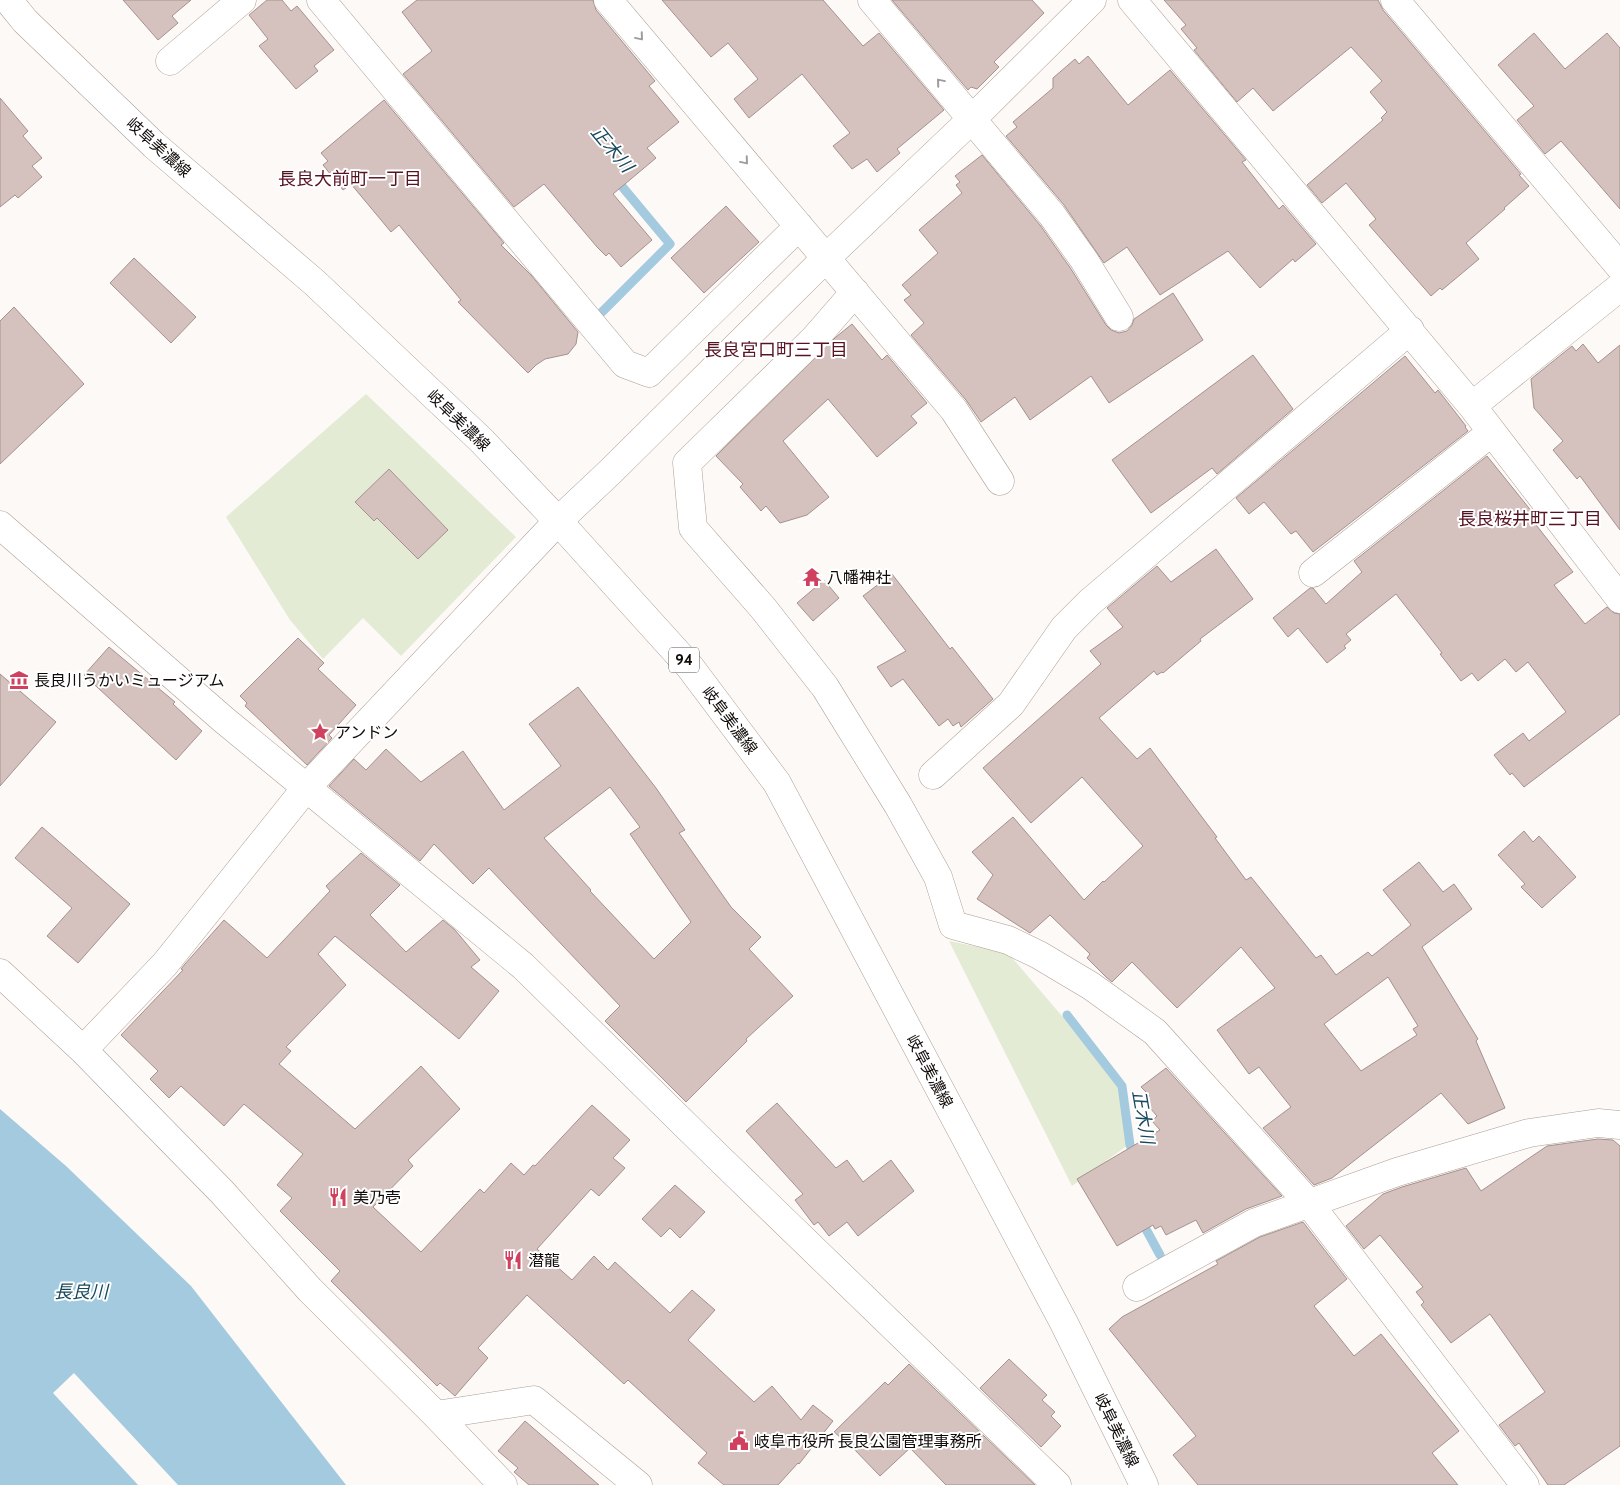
<svg xmlns="http://www.w3.org/2000/svg" width="1620" height="1485" viewBox="0 0 1620 1485" font-family="Cabin,'Noto Sans JP',sans-serif">
<rect width="100%" height="100%" fill="#fcf9f7"/>
<path fill="#e4ebd4" d="M366 394 516 537 401 656 363 618 323 659 290 620 226 517Z
M949 941 1008 953 1121 1085 1128 1145 1072 1186Z"/>
<path fill="#a3cade" d="M0 1109 66 1166 191 1286 346 1485H178L74 1373 53 1393 138 1485H0Z"/>
<g fill="none" stroke-linecap="round" stroke-linejoin="round">
<path stroke="#a3cade" stroke-width="9" d="M602 312 670 244 615 178
M1067 1015 1122 1086 1130 1145 1135 1157
M1141 1220 1160 1255"/>
</g>
<path fill="#d5c1bd" stroke="#a5928e" fill-rule="evenodd" d="M123 0H191L172 16 178 23 158 40Z
M267 0H282L291 11 297 6 334 50 314 66 318 71 296 89 259 46 268 39 249 15Z
M417 0H593L596 10 655 81 649 86 679 122 647 148 656 158 613 194 652 240 621 267 609 253 606 256 597 247 544 184 514 207 403 74 432 51 402 12Z
M662 0H823L863 46 879 33 944 110 897 149 900 153 877 172 867 159 852 169 833 146 850 133 802 74 749 118 734 99 758 79 728 43 711 57Z
M892 0H1032L1044 13 994 62 999 67 977 89 971 87 968 90Z
M1164 0H1378L1383 10 1521 174 1519 175 1529 186 1504 208 1505 209 1466 243 1479 259 1442 290 1440 288 1431 296 1369 225 1376 219 1346 183 1322 203 1307 185 1383 120 1381 118 1387 112 1370 92 1382 81 1351 47 1273 111 1253 88 1237 102 1194 50 1197 48 1181 29 1186 25Z
M1534 33 1565 69 1607 33 1620 48V209L1561 141 1545 154 1517 120 1534 106 1498 65Z
M1088 56 1128 105 1170 70 1246 160 1242 162 1279 209 1283 205 1316 244 1295 262 1293 259 1260 288 1228 251 1160 295 1127 247 1104 263 1064 205 1006 136 1017 127 1013 122 1053 88V78L1075 59 1079 64Z
M0 98 28 131 23 136 42 158 32 166 42 177 18 198 15 195 0 207Z
M384 100 504 243 501 245 531 275 578 332 576 344 568 354 545 359 536 365 528 373 458 302 461 300 399 225 391 232 351 184 343 190 323 165 328 161 321 153Z
M982 155 1040 225 1071 269 1106 325 1111 330 1119 333 1127 331 1132 325 1134 319 1173 293 1203 340 1109 403 1091 376 1030 420 1015 397 981 422 966 400 911 335 924 323 904 300 911 295 902 285 938 253 919 230 962 193 956 185 960 182 955 176Z
M726 206 759 242 704 293 671 258Z
M134 258 196 317 171 343 110 283Z
M14 307 84 384 0 464V321Z
M852 324 882 360 887 355 927 403 911 416 917 423 877 457 828 399 783 441 829 497 807 515 780 523 766 506 761 511 740 487 743 484 716 456 836 337Z
M1583 344 1598 363 1620 345V530L1580 476 1577 479 1553 450 1563 441 1534 408 1531 379 1572 346 1576 351Z
M1253 355 1293 409 1217 474 1212 468 1151 513 1112 460Z
M1405 356 1435 393 1438 390 1466 426 1465 427 1468 431 1313 552 1296 531 1291 534 1264 502 1249 514 1236 498Z
M1487 456 1537 518 1533 521 1573 572 1554 585 1585 624 1607 607 1614 613 1620 614V714L1524 787 1512 773 1510 775 1494 755 1523 733 1529 741 1566 712 1528 662 1516 672 1505 659 1478 681 1472 673 1461 681 1440 654 1442 653 1396 594 1346 634 1351 640 1344 646 1346 648 1327 663 1298 628 1288 637 1273 618 1310 588H1313L1326 604 1362 572 1354 561Z
M389 469 448 530 418 559 377 518 374 521 355 502Z
M1216 549 1253 599 1200 639 1201 641 1163 673 1162 672 1157 675 1154 671 1099 718 1137 759 1150 748 1217 837 1215 838 1246 880 1251 877 1316 958 1321 955 1336 975 1368 952 1372 956 1411 925 1383 890 1419 862 1443 892 1454 884 1472 909 1422 947 1478 1039 1476 1041 1505 1108 1468 1124 1441 1093 1332 1178 1314 1185 1263 1128 1291 1107 1259 1067 1249 1074 1217 1030 1275 988 1241 947 1177 1008 1132 962 1112 982 1106 977 1087 958 1090 954 1050 915 1030 933 977 899 993 875 972 852 1013 817 1084 900 1103 881 1104 882 1143 846 1082 777 1031 823 983 768 1101 664 1090 651 1123 627 1107 608 1157 566 1171 582ZM1388 977 1418 1026 1413 1029 1417 1035 1361 1071 1324 1024Z
M892 574 950 649 952 647 993 699 961 727 959 722 953 726 948 719 939 726 903 679 891 687 877 667 906 651 863 596Z
M824 580 839 598 813 621 797 603Z
M298 638 324 663 318 669 356 705 329 735 332 738 307 765 245 706 247 703 240 696Z
M109 647 175 702 173 704 202 731 176 760 84 675Z
M0 674 56 722 0 786Z
M578 687 656 788 685 830 679 833 731 907 761 937 749 949 793 996 746 1039 747 1041 686 1102 605 1021 620 1006 489 868 473 884 434 844 420 861 329 786 354 759 366 770 386 749 421 782 463 751 504 810 561 766 529 724ZM610 787 640 827 630 834 691 922 654 959 590 891 591 890 544 838Z
M42 827 130 904 78 963 47 936 72 908 15 858Z
M1524 831 1533 842 1539 836 1576 877 1542 908 1521 887 1525 884 1498 855Z
M361 853 400 885 370 915 406 952 443 920 455 930 480 960 471 967 499 991 459 1039 335 936 318 954 346 985 286 1047 291 1051 279 1064 355 1129 421 1066 460 1109 408 1160 413 1166 373 1207 421 1252 480 1189 484 1193 511 1163 524 1175 533 1165 535 1166 592 1105 630 1140 613 1158 625 1168 599 1196 591 1189 537 1249 572 1280 594 1256 608 1270 615 1262 670 1313 692 1290 715 1310 688 1340 754 1402 772 1386 801 1420 813 1405 833 1421 799 1464 798 1463 778 1485H724L698 1463 707 1453 628 1380 624 1384 527 1295 478 1348 488 1358 455 1396 440 1383 437 1386 331 1281 340 1271 280 1211 292 1198 277 1185 303 1154 244 1104 224 1126 181 1086 169 1098 150 1079 158 1071 121 1035 183 970 181 969 185 964 224 920 267 958 330 891 326 886Z
M1166 1068 1282 1196 1246 1209 1203 1233 1196 1220 1166 1235 1161 1226 1155 1229 1153 1225 1117 1246 1077 1179 1160 1130 1152 1121 1157 1116 1144 1101 1150 1096 1141 1087Z
M777 1103 836 1168 847 1160 863 1182 891 1160 914 1191 858 1236 847 1222 829 1236 818 1222 814 1225 795 1200 803 1194 746 1131Z
M1598 1139 1613 1140 1620 1146V1446L1564 1485H1548L1519 1443 1515 1446 1499 1425 1545 1392 1490 1314 1451 1343 1421 1305 1424 1302 1416 1292 1423 1287 1380 1235 1364 1249 1346 1226 1383 1194 1402 1187 1466 1168 1481 1191 1547 1146Z
M675 1185 705 1212 680 1238 670 1228 661 1237 642 1219Z
M1303 1222 1347 1279 1314 1306 1354 1356 1381 1334 1459 1431 1432 1453 1458 1485H1198L1173 1455 1196 1436 1109 1329 1122 1317 1218 1264 1216 1261 1260 1237Z
M1009 1359 1047 1395 1042 1400 1055 1412 1051 1416 1061 1426 1041 1447 980 1388Z
M909 1364 1035 1485H946L910 1448 880 1476 853 1448 834 1432 885 1382 888 1385Z
M525 1421 599 1485H529L514 1472 518 1468 498 1451Z"/>
<g fill="none" stroke-linecap="round" stroke-linejoin="round">
<g stroke="#ae9e94" stroke-width="29">
<path id="minor" d="M321 0 625 364 649 373 799 226
M608 0 954 410 1000 481
M872 0 1052 215 1084 260 1119 317
M1132 0 1472 406 1620 599
M1395 0 1620 267
M170 61 242 0
M855 292 815 338 687 463 693 528 763 608 825 687 898 805 938 877 953 925 1008 940 1039 955 1091 986 1155 1032 1308 1202 1525 1485
M1472 406 1620 287
M0 525 224 720 523 966 718 1157 1057 1485
M1313 573 1492 432
M933 775 1011 704 1064 628 1090 602 1410 330
M0 973 83 1050 222 1192 310 1290 436 1415 503 1485
M83 1050 165 964 306 788 558 521 610 472 826 258 971 120 1092 0
M1137 1287 1254 1223 1397 1172 1529 1133 1598 1123 1620 1125
M436 1415 534 1400 638 1485"/>
</g>
<g stroke="#ae9e94" stroke-width="29">
<path id="major" d="M8 0 25 21 154 145 315 283 481 440 558 521 690 667 777 783 1064 1323 1144 1485"/>
</g>
<use href="#minor" stroke="#fff" stroke-width="28"/>
<use href="#major" stroke="#fff" stroke-width="28"/>
</g>
<defs><path id="oneway-chevron" d="M-2-3.5L2.5 0L-2 3.5" fill="none" stroke-width="1.6" stroke-linecap="round" stroke-linejoin="round" transform="scale(1.25)"/></defs>
<g stroke="#9f9d9c">
<use href="#oneway-chevron" transform="translate(640 37) rotate(50)"/>
<use href="#oneway-chevron" transform="translate(940 82) rotate(-130)"/>
<use href="#oneway-chevron" transform="translate(745 161) rotate(50)"/>
</g>
<defs>
<g id="temple-bare" transform="scale(1.5)"><path d="M0-6L5-2H3V0L6.5 2.5H4V6H1.5V3h-3V6H-4V2.5H-6.5L-3 0V-2H-5Z" fill="#d0405f" stroke="#fff" stroke-width="2.5" paint-order="stroke"/></g>
<g id="museum-bare" transform="scale(1.5)"><path d="M0-6L6-3V-2H-6V-3ZM-5-1h2V3h-2ZM-1-1h2V3h-2ZM3-1h2V3H3ZM-6 4H6V6H-6Z" fill="#d0405f" stroke="#fff" stroke-width="2.5" paint-order="stroke"/></g>
<g id="sight-bare" transform="scale(1.5)"><path d="M0-6L1.8-2.2L6-1.7L2.9 1.2L3.7 5.4L0 3.3L-3.7 5.4L-2.9 1.2L-6-1.7L-1.8-2.2Z" fill="#d0405f" stroke="#fff" stroke-width="2.5" paint-order="stroke"/></g>
<g id="restaurant-bare" transform="scale(1.5)"><path d="M-5-6h1v4h1v-4h1v4h1v-4h1v5L-1.5 .5V6h-2V.5L-5-1ZM5-6V6H3V1.5H1.5Q1.5-4 5-6Z" fill="#d0405f" stroke="#fff" stroke-width="2.5" paint-order="stroke"/></g>
<g id="civic-bare" transform="scale(1.5)"><path d="M-.6-6.5H3V-4.5H.6V-3L4-1V1h2V6H-6V1h2V-1L-.6-3ZM-1.2 2.5V6h2.4V2.5Z" fill="#d0405f" stroke="#fff" stroke-width="2.5" paint-order="stroke"/></g>
</defs>
<g fill-rule="evenodd">
<use href="#temple-bare" x="812" y="577"/>
<use href="#museum-bare" x="19" y="680"/>
<use href="#sight-bare" x="320" y="732"/>
<use href="#restaurant-bare" x="338" y="1197"/>
<use href="#restaurant-bare" x="513" y="1260"/>
<use href="#civic-bare" x="739" y="1441"/>
</g>
<g text-anchor="middle" stroke-width="4" stroke-linejoin="round" paint-order="stroke">
<rect fill="#fff" stroke="#585452" stroke-width="1" x="669" y="647.5" width="30" height="25" rx="4"/>
<g font-size="15" font-weight="bold" fill="#100b08">
<text x="684" y="665">94</text>
</g>
<g font-size="16" fill="#100b08" stroke="#fff">
<text transform="translate(159 147) rotate(42)" y="6">岐阜美濃線</text>
<text transform="translate(459 420) rotate(44)" y="6">岐阜美濃線</text>
<text transform="translate(730 720) rotate(53)" y="6">岐阜美濃線</text>
<text transform="translate(930 1071) rotate(62)" y="6">岐阜美濃線</text>
<text transform="translate(1117 1430) rotate(64)" y="6">岐阜美濃線</text>
</g>
<g font-size="16" fill="#100b08" stroke="#fff" text-anchor="start">
<text x="827" y="583">八幡神社</text>
<text x="34" y="686">長良川うかいミュージアム</text>
<text x="335" y="738">アンドン</text>
<text x="353" y="1203">美乃壱</text>
<text x="528" y="1266">潜龍</text>
<text x="754" y="1447">岐阜市役所 長良公園管理事務所</text>
</g>
<g font-size="18" font-style="italic" fill="#16485d" stroke="#fff">
<text transform="translate(612 149) rotate(50)" y="6">正木川</text>
<text transform="translate(1143 1117) rotate(80)" y="6">正木川</text>
<text x="81" y="1298">長良川</text>
</g>
<g font-size="18" fill="#581322" stroke="#fff">
<text x="350" y="185">長良大前町一丁目</text>
<text x="776" y="356">長良宮口町三丁目</text>
<text x="1530" y="525">長良桜井町三丁目</text>
</g>
</g>
</svg>
